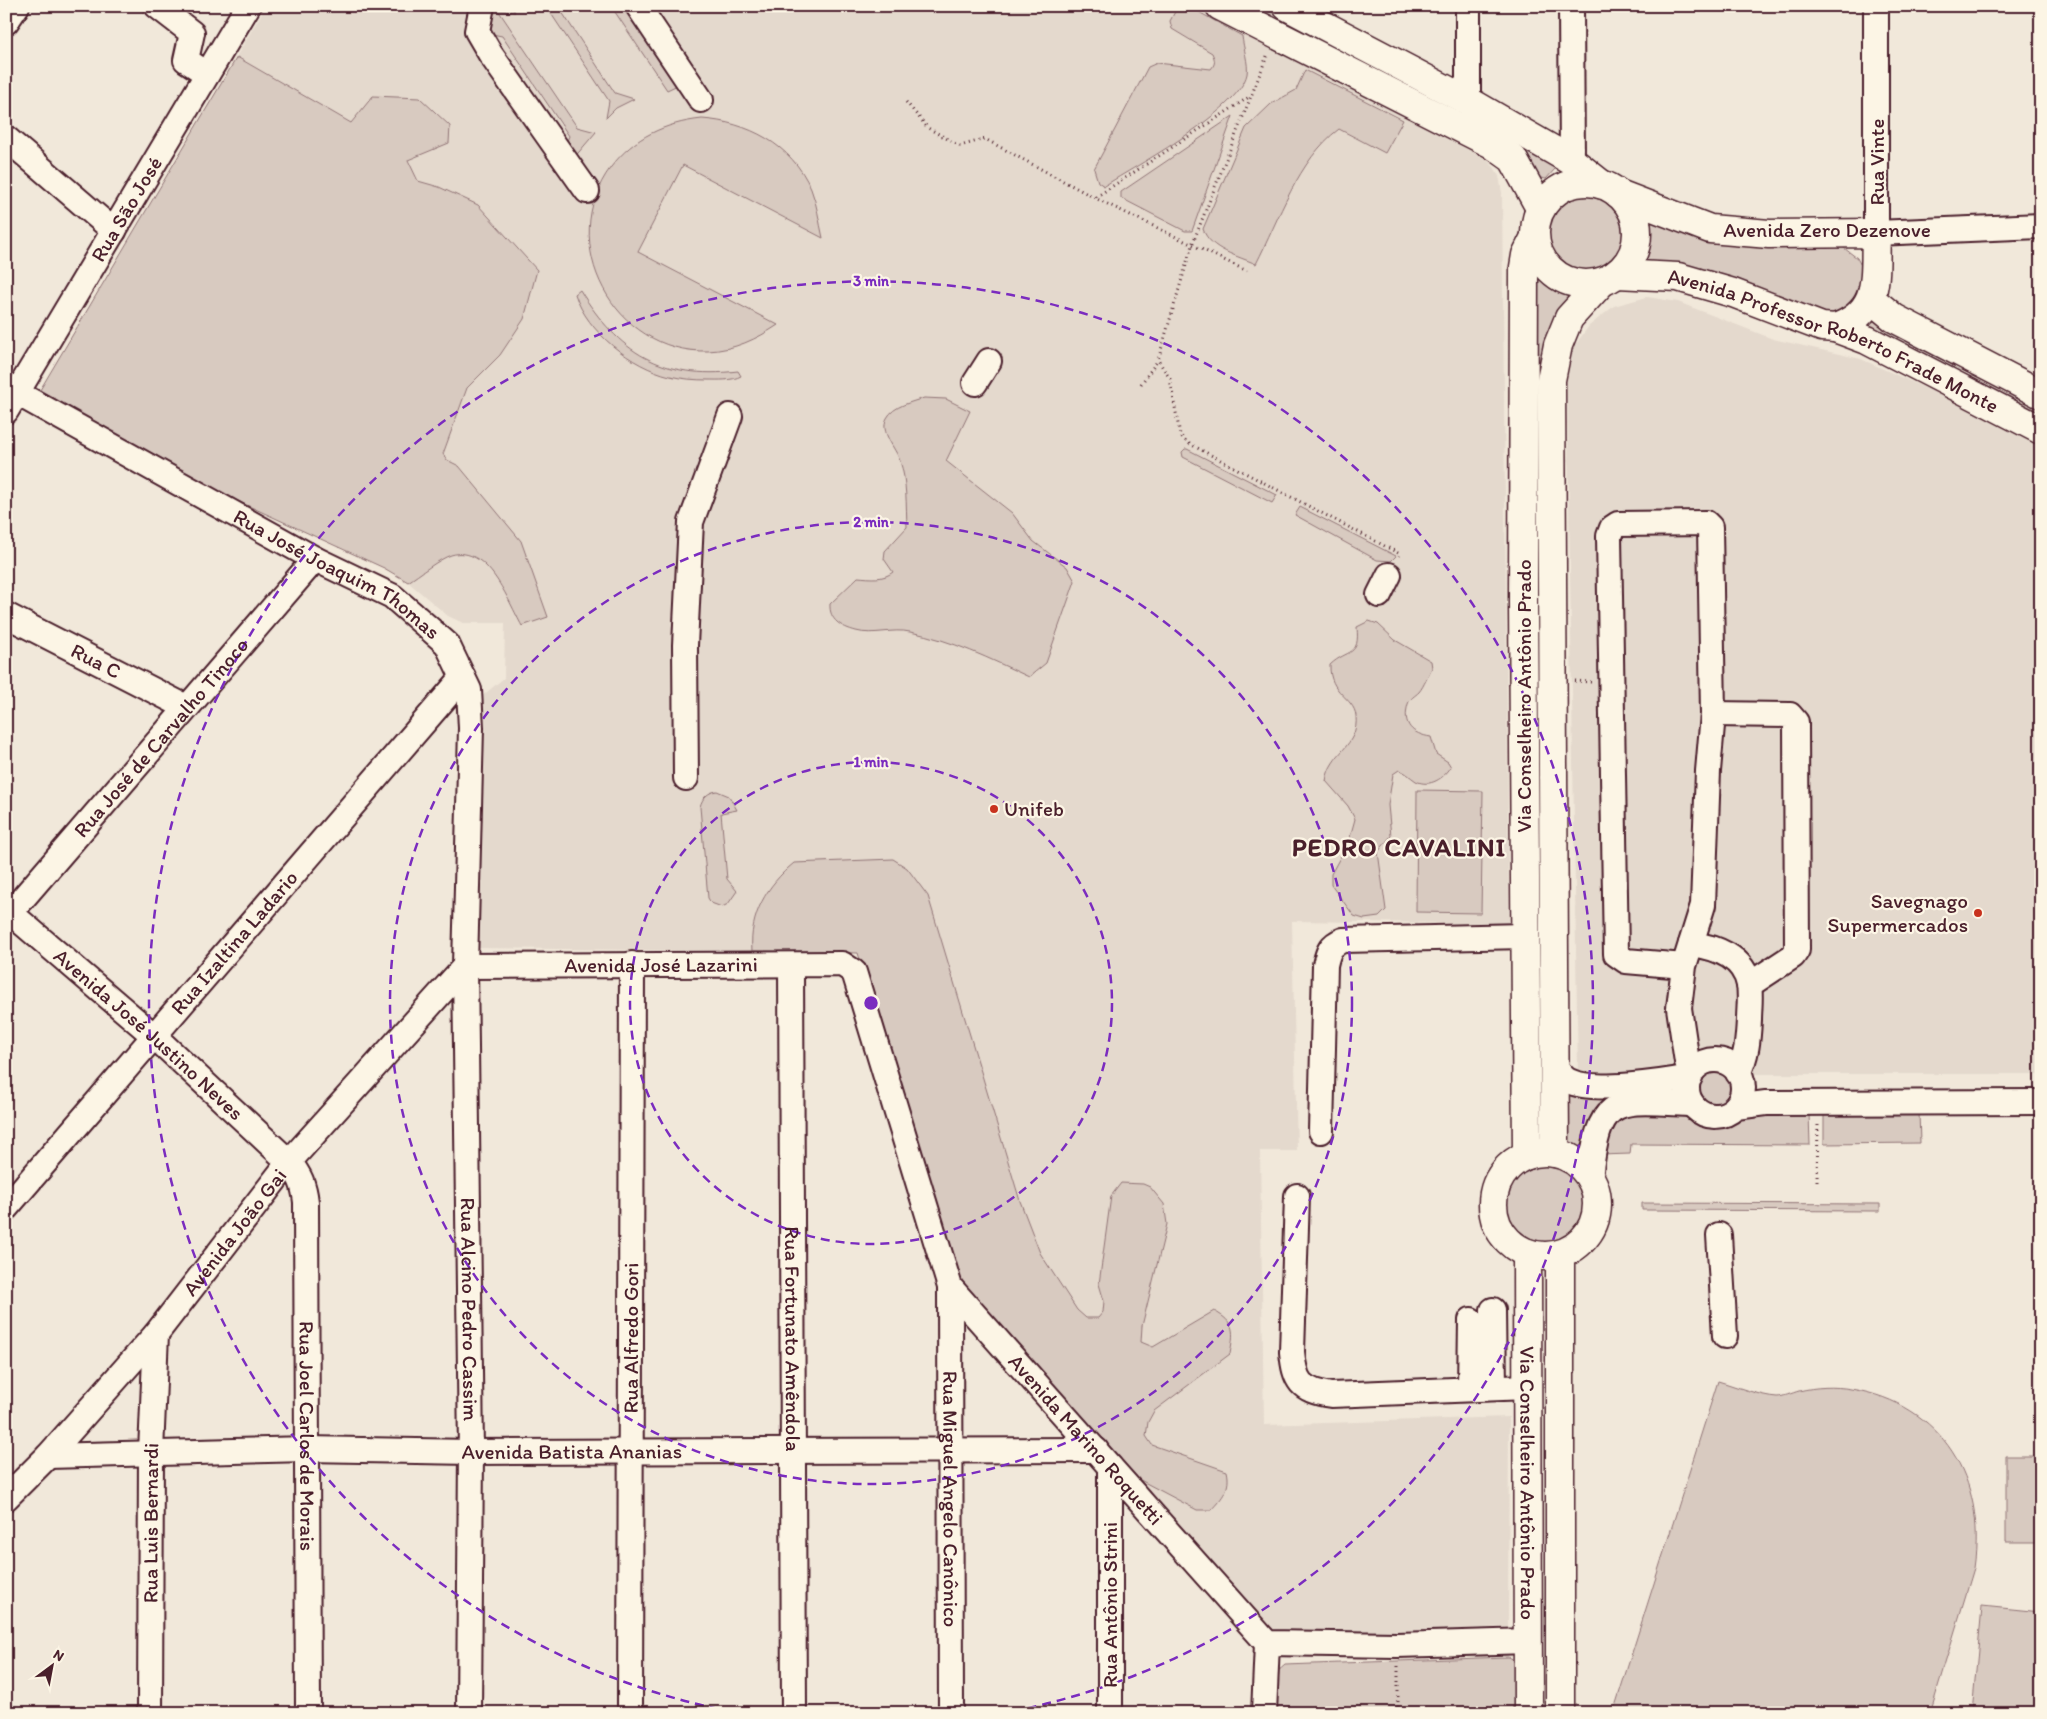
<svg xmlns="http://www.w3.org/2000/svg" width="2047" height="1719" viewBox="0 0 2047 1719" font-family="Itim,sans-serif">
<rect width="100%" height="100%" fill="#f1e8da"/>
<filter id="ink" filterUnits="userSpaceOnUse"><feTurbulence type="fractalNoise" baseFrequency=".02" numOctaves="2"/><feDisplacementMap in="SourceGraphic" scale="10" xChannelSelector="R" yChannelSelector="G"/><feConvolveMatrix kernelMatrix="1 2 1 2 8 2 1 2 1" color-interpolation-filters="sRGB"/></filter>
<g filter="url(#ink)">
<path fill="#e4d9cd" d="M266 6H1191L1486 159 1494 167 1499 176 1502 193 1509 924 1292 921 1297 1151H1260L1264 1425 1509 1417 1508 1627 1278 1637 1127 1473 957 1280 858 953 477 948 481 697 504 678 505 623H463L448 616 408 582 384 568 330 543 40 390Z
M1647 297 1678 302 1773 339 1861 359 2014 428 2041 443V1074H1747L1734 1064 1721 1059 1705 1060 1693 1066 1683 1075 1578 1077 1567 379 1572 349 1589 326 1614 306Z"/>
<path fill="#d8cac0" stroke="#917476" d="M492 6H511L515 12 498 10 577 127 596 132 573 159 565 146 569 136 502 36 487 33Z
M546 6H558L615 93 634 99 616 108 606 118 609 101Z
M611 6H632L682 83 667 90Z
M1178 6H1188L1242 36C1243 47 1249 64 1247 74 1239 111 1137 165 1104 186L1098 182 1094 169 1148 67 1157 63 1211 69C1216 63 1215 60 1212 53L1172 29 1170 21Z
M1241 6H1260L1292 23 1288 31Z
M1315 35 1549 157 1555 164V169L1546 179 1535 177 1311 43Z
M237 57 351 123 373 96 420 98 450 126 449 143 408 160 418 181 439 187 478 205 537 270 524 319 500 355 467 388 443 454 447 460 459 466 521 541 548 617 522 626C508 601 488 544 451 555 439 559 419 575 408 582L384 568 192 480 40 390Z
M1305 70 1403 120 1385 153 1339 129C1298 160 1279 219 1256 264 1238 256 1210 250 1203 229L1246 128 1271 104 1296 90Z
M1233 116 1192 231H1185L1121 198V192Z
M702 119C747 122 792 144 811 189 817 204 819 221 823 238L683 165 638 252 778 325C757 339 734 350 708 351 614 354 555 242 611 167 634 137 665 123 702 119Z
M1543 232a41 41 0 1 1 82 0a41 41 0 1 1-82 0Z
M1642 212 1840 245 1857 258 1865 273 1858 300 1833 318 1638 262C1648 244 1649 232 1642 212Z
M1533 272 1552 288 1572 296 1568 306 1543 632H1534Z
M580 290C619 353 662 380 738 371L741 376C732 381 718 380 708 380 695 380 682 379 670 376 632 367 587 332 575 294Z
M1875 321 1908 342 1954 366 1952 371 1863 331 1868 323Z
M1972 374 2041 409V416L1969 379Z
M924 398 946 399 970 411 946 461 1012 513 1033 541 1067 567 1075 581 1046 663 1029 677C990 659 952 640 910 632 893 628 873 636 856 631 841 627 829 620 830 604L858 577C871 578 883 580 893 572L884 559 885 551 907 527C906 505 907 481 900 461 896 448 879 432 887 418 893 406 912 402 924 398Z
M1185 449H1187L1277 495 1272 503 1183 457 1182 452Z
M1300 507 1396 556 1391 561 1377 560 1295 515Z
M1369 621 1378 624 1395 640 1431 661 1432 668C1428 675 1424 686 1419 692 1415 696 1410 698 1408 704 1402 725 1412 734 1431 737L1436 754 1448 762 1451 767C1444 778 1430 788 1416 781 1410 777 1406 772 1399 770L1393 774 1388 805 1391 836 1378 852 1386 910 1379 917 1364 919 1354 916 1331 885V874L1349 841 1355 819 1348 806 1326 781C1330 752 1359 747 1356 716 1354 697 1329 694 1330 665 1348 648 1360 658 1357 627Z
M1417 790 1483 791 1481 913 1416 912Z
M717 791 729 796 737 810 721 813 727 879 737 891 728 904 722 907 711 903 708 898 700 807C702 798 708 792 717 791Z
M893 859 907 868 928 896 1020 1201 1040 1253 1077 1310 1086 1318H1098L1103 1312 1104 1301 1099 1284 1111 1196 1121 1183 1143 1184 1150 1187 1164 1204 1167 1224 1142 1326 1141 1342 1153 1347 1214 1311C1236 1323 1234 1331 1230 1354L1154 1411 1148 1422 1146 1436 1152 1445 1227 1471C1231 1488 1223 1497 1211 1510H1197L1127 1473 957 1280 858 953 752 951C749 915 767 885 794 863Z
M1698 1090a18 18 0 1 1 36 0a18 18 0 1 1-36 0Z
M1563 1087 1676 1093 1589 1125 1581 1161 1564 1151Z
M1685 1112 1700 1122 1719 1125 1736 1120 1746 1114 1809 1113 1810 1145 1631 1144 1630 1154 1601 1155 1605 1126 1624 1114Z
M1919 1112 1920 1143 1824 1144V1113Z
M1505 1204a39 39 0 1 1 78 0a39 39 0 1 1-78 0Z
M1642 1203 1880 1204V1211L1642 1210Z
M1718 1381C1735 1386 1760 1396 1777 1397 1783 1397 1792 1393 1799 1391 1815 1387 1835 1386 1851 1389 1943 1404 1987 1480 1974 1568L1930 1713H1613Z
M2006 1456H2041V1542H2006Z
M1982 1606 2041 1612V1713H1972Z
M1508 1657 1519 1664 1522 1713H1274L1277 1672 1285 1665Z"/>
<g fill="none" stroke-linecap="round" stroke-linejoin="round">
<g stroke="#4a1f2b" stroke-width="28">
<g id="minor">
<path d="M157 6 192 33 186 60 207 74"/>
<path d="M482 6 477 31 491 55 587 191"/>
<path d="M638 6 701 100"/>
<path d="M1571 6 1572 161"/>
<path d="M1876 6V233L2041 226"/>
<path d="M6 22 17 6"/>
<path d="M1468 101V6"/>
<path d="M6 138 114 231"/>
<path d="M975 383 989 361"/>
<path id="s1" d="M17 393 315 559 392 596 447 644 469 690 471 728 465 966 471 1452 469 1713"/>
<path id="s2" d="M6 411 248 6"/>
<path d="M1379 595 1389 575"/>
<path id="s3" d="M6 615 186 707"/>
<path d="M1713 714 1790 715 1796 722 1797 950 1793 956 1749 985"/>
<path d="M686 778 685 645 691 522 730 416"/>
<path id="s4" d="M6 909 154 1036 289 1162C300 1175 304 1185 306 1202L308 1713"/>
<path id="s5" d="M6 918 315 559"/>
<path d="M1691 944C1716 947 1744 957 1749 985 1751 996 1749 1009 1749 1020 1748 1039 1747 1056 1738 1073"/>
<path id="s6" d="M791 965 794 1713"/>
<path id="s7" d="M465 966 842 964 854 972 950 1287 1267 1643 1397 1645 1528 1641"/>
<path d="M1684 966 1626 961 1616 954 1609 536 1612 528 1618 524 1706 523 1710 527 1713 714 1708 771 1703 905 1684 966 1679 1008 1687 1062 1694 1069"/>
<circle cx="1715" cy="1088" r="28"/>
<path d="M1555 1068C1559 1072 1564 1079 1569 1081 1592 1093 1664 1082 1690 1077"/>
<path d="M1736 1107 1766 1103 2041 1102"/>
<path d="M1321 1131 1325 965C1328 952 1330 945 1343 940L1525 936"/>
<path d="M1590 1178C1599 1092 1616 1101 1692 1104"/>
<path d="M1297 1196 1292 1352C1295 1382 1300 1390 1331 1395L1527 1387"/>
<path id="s8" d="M6 1208 463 677"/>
<path d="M1719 1235 1725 1336"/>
<path id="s9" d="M950 1287 951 1713"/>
<path d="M1493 1310 1494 1388"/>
<path d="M1470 1389 1471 1320"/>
<path id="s10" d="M48 1456 307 1449 471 1452 1096 1450"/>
<path d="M1110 1467V1713"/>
<path id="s11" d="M6 1498 48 1456 156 1334 289 1162 465 966"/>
<path id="s12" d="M150 1713 151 1452 156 1334"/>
<path id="s13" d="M630 1713 632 964"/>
<path d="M1264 1713 1267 1643"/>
</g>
</g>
<g stroke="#4a1f2b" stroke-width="31">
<g id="major">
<path d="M1220 6 1492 144 1513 159 1540 208"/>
<path d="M1287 6 1468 101 1572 161 1601 184"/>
<circle cx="1586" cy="233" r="51"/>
<path d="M1619 194 1710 229 1769 234 1876 233C1874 275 1883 311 1835 328"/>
<path id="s14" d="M1617 274 1678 277 1733 293 1822 327 1835 328 1867 340 2041 430"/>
<path d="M1871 299 1894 318 2041 394"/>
<circle cx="1545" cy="1204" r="52"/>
<path d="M1555 1153 1551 380 1558 345 1569 318 1601 283"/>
<path d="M1527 1155 1523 602 1524 267 1526 255 1534 239"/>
<path id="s15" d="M1527 1253 1528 1713"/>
<path d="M1560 1254V1713"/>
</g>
</g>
<path stroke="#4a1f2b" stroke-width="3" stroke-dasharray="1 4" stroke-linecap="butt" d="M1267 56 1192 245 1158 360 1170 379 1180 435 1188 443 1400 554 1399 556
M906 102 928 128 960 146 985 139 1095 198 1247 271
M1096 197 1249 97
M1141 384 1158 360
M1575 681 1591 682
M1817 1181 1818 1124
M1398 1666V1713"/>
<use href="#minor" stroke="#fcf5e5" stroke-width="24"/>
<use href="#major" stroke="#fcf5e5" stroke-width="28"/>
</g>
</g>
<g fill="none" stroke="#7b2cbf" stroke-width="2.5" stroke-dasharray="9 6">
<circle cx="871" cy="1003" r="241"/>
<circle cx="871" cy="1003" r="481"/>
<path d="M733 1712A722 722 0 1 1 1009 1712"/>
</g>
<g fill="#c8321e" stroke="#fcf5e5" stroke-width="2">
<circle cx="994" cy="809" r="5"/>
<circle cx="1978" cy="913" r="5"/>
</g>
<g text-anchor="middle" stroke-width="4.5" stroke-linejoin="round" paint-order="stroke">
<g font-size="21" fill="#4a1f2b" stroke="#fcf5e5">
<text transform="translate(1877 162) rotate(-90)" y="7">Rua Vinte</text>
<text dy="7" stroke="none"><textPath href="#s2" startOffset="235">Rua São José</textPath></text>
<text x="1827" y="237">Avenida Zero Dezenove</text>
<text dy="7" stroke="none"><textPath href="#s14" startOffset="229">Avenida Professor Roberto Frade Monte</textPath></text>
<text dy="7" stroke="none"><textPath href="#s1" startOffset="368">Rua José Joaquim Thomas</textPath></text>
<text dy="7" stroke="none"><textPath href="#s3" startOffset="101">Rua C</textPath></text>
<text transform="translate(1524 696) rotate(-90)" y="7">Via Conselheiro Antônio Prado</text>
<text dy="7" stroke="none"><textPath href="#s5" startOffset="238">Rua José de Carvalho Tinoco</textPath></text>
<text dy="7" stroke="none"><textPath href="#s8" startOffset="350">Rua Izaltina Ladario</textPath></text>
<text dy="7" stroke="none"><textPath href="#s7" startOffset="196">Avenida José Lazarini</textPath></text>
<text dy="7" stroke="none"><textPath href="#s4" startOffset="190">Avenida José Justino Neves</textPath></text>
<text dy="7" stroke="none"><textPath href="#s11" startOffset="351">Avenida João Gai</textPath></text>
<text dy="7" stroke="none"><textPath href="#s1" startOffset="1170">Rua Alcino Pedro Cassim</textPath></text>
<text dy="7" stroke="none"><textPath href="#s13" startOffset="375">Rua Alfredo Gori</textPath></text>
<text dy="7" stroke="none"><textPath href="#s6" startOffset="374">Rua Fortunato Amêndola</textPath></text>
<text dy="7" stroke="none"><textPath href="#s4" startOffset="658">Rua Joel Carlos de Morais</textPath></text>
<text dy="7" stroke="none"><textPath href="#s7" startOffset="925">Avenida Marino Roquetti</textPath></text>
<text dy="7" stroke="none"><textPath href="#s10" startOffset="524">Avenida Batista Ananias</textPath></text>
<text dy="7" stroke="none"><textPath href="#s15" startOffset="230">Via Conselheiro Antônio Prado</textPath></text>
<text dy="7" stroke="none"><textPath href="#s9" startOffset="212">Rua Miguel Angelo Canônico</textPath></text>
<text dy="7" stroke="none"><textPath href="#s12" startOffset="190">Rua Luis Bernardi</textPath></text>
<text transform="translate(1110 1605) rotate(-90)" y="7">Rua Antônio Strini</text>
</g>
<g font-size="21" fill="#4a1f2b" stroke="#fcf5e5" text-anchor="start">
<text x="1004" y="816">Unifeb</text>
<text x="1968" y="908" text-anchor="end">Savegnago<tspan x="1968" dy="24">Supermercados</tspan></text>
</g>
<g font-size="26" font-weight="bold" letter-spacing="1" fill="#4a1f2b" stroke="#fcf5e5">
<text x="1399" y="856">PEDRO CAVALINI</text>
</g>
</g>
<circle cx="871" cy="1003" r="8" fill="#7b2cbf" stroke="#fcf5e5" stroke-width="2.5"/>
<g font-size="15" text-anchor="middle" font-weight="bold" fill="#7b2cbf" stroke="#fcf5e5" stroke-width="4.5" stroke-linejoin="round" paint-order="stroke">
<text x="871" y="286">3 min</text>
<text x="871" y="527">2 min</text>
<text x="871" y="767">1 min</text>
</g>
<rect width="2047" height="1719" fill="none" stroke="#fcf5e5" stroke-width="25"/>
<rect x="12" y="12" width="2022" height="1694" fill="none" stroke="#4a1f2b" stroke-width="2" filter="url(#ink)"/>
<g transform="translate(52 1666) rotate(32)" stroke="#fcf5e5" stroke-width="4" paint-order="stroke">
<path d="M0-4L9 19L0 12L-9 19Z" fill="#4a1f2b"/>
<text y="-8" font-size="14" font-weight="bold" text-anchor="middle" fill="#4a1f2b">N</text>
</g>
</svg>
